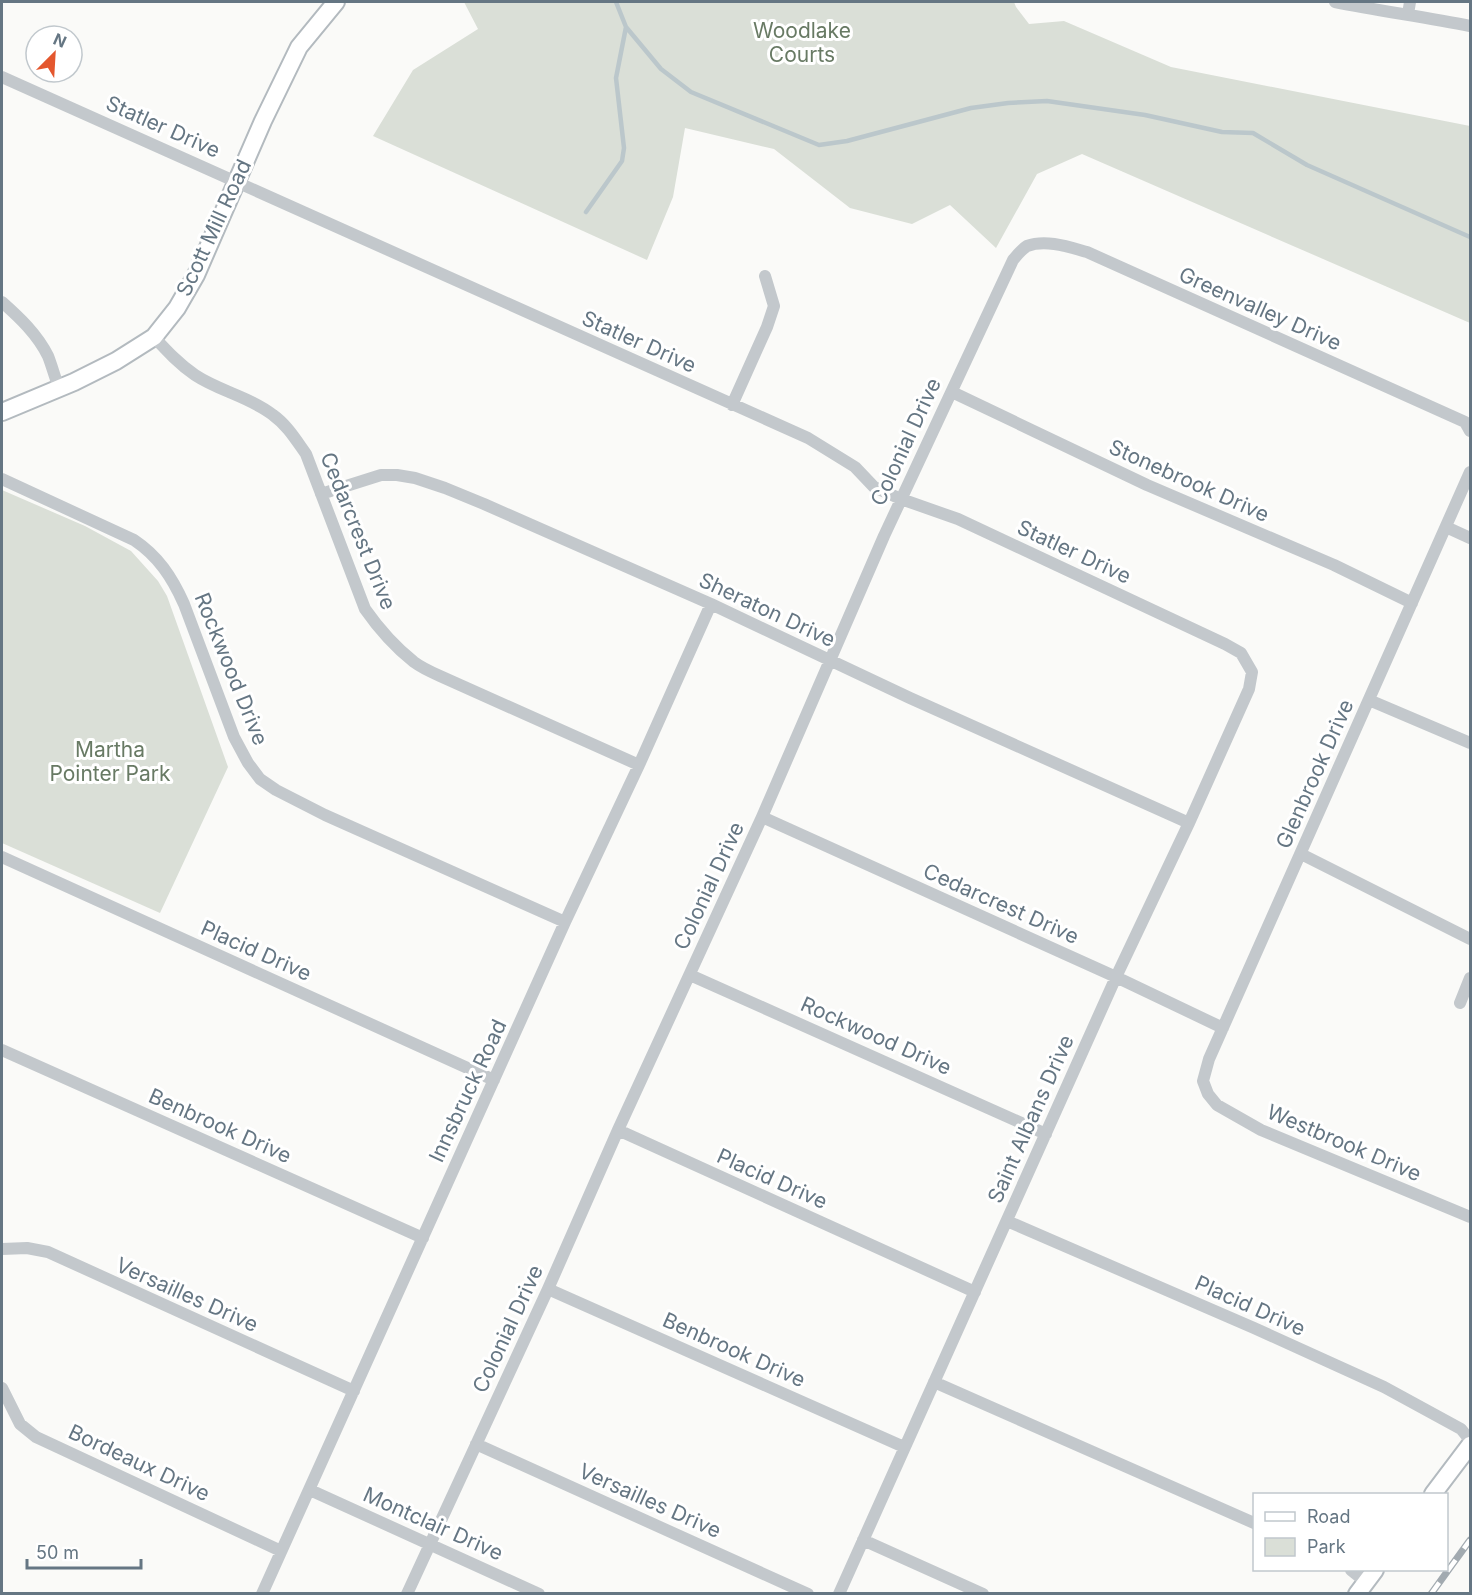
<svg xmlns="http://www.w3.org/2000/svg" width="1472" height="1595" viewBox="0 0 1472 1595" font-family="Inter,sans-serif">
<rect width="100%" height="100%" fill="#fafaf8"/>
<path fill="#dadfd7" d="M464 2H1014L1016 7 1029 24 1064 21 1171 67 1470 126V323L1082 154 1037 174 996 248 950 205 912 224 850 208 774 149 685 128 673 197 647 260 373 136 413 70 478 29Z
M2 490 85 526 131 551 158 581 167 596 228 767 160 913 2 843Z"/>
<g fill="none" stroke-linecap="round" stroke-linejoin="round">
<path stroke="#bbc7cb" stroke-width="4.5" d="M616 2 626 27 661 69 691 92 819 145 847 141 971 108 1008 103 1047 101 1145 115 1222 132 1253 133 1307 165 1470 237
M586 212 622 161 624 148 616 78 626 27"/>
<g stroke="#b3babf" stroke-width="20">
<path id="secondary" d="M2 412 74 382 116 361 154 337 177 308 196 275 263 121 299 47 336 2
M1433 1494 1470 1445
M1357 1594 1375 1570"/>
</g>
<path stroke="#c3c8cc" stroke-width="12" d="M1335 2C1380 11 1425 17 1470 26
M1408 14 1410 2
M2 77 808 438 855 467 874 487 901 499 958 519 1225 644 1241 653 1252 672 1249 689 1189 823 1116 977 839 1594
M2 302C20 318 37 334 48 356 52 366 55 378 59 388
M154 337C167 351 179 364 195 375 219 391 250 397 273 415 287 425 296 440 306 454L365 609C379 629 395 647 414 662 422 668 431 672 440 676L639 765
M952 392 1147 485 1334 565 1412 603
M732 405 767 327 774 306 765 276
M1470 472 1209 1059 1203 1081 1208 1094 1217 1105 1261 1130 1470 1217
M2 479 134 540C158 556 172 577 184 604L234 737 248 763 260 779 276 790 325 815 565 922
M321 494 381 475H397L415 478 445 488 484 504 711 604 910 698 1189 823
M1446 527 1470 538
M1369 700 1470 743
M762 817 1116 977 1223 1028
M1301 854 1470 939
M2 857 494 1080
M690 975 1046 1134
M1460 1003 1470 978
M2 1050 423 1238
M618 1130 975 1292
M1007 1221 1254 1328 1384 1387 1461 1429 1470 1440
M2 1249 27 1248 48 1252 354 1391
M548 1289 904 1447
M934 1382 1254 1523
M2 1388 20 1424 36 1437 281 1551
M476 1444 808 1594
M310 1490 539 1594
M863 1540 983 1594
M1351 1570 1366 1582
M262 1594 565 922 639 765 711 604
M407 1594 548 1289 618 1130 762 817 884 536 1013 260C1017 255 1022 249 1027 246 1046 239 1069 247 1087 252L1465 422 1470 431"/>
<use href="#secondary" stroke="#fff" stroke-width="16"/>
<g stroke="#a2aab0" stroke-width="7">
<path id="rail" d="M1431 1594 1470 1540"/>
</g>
<use href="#rail" stroke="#fff" stroke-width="4.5" stroke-dasharray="14" stroke-linecap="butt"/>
</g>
<g text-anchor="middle" stroke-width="6" stroke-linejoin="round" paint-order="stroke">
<g font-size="21" fill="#687a64" stroke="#fff">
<text x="802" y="38">Woodlake<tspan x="802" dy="24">Courts</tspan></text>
<text x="110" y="757">Martha<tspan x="110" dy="24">Pointer Park</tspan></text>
</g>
<g font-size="21" fill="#657683" stroke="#fff">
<text transform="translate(163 127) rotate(24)" y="7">Statler Drive</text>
<text transform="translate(214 228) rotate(-65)" y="7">Scott Mill Road</text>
<text transform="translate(1260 309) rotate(24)" y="7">Greenvalley Drive</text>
<text transform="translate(639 342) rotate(24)" y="7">Statler Drive</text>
<text transform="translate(906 442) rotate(-65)" y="7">Colonial Drive</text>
<text transform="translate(1189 481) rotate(24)" y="7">Stonebrook Drive</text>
<text transform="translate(358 531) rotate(68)" y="7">Cedarcrest Drive</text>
<text transform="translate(1074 552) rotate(25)" y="7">Statler Drive</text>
<text transform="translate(767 610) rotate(25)" y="7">Sheraton Drive</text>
<text transform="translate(231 669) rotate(68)" y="7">Rockwood Drive</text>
<text transform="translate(1315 774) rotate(-66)" y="7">Glenbrook Drive</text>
<text transform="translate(709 886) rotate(-65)" y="7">Colonial Drive</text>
<text transform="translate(1001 904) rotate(24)" y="7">Cedarcrest Drive</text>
<text transform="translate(256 951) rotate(24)" y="7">Placid Drive</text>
<text transform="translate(876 1036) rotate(24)" y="7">Rockwood Drive</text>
<text transform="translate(468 1091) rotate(-65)" y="7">Innsbruck Road</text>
<text transform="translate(1031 1119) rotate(-66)" y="7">Saint Albans Drive</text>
<text transform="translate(220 1126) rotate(24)" y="7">Benbrook Drive</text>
<text transform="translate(1344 1143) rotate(23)" y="7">Westbrook Drive</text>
<text transform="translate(772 1179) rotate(24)" y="7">Placid Drive</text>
<text transform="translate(187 1295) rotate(24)" y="7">Versailles Drive</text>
<text transform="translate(1250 1306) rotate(24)" y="7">Placid Drive</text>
<text transform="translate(508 1329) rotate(-65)" y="7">Colonial Drive</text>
<text transform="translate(734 1350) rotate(24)" y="7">Benbrook Drive</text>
<text transform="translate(139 1463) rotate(25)" y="7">Bordeaux Drive</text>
<text transform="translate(650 1501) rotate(24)" y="7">Versailles Drive</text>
<text transform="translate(433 1524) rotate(24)" y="7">Montclair Drive</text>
</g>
</g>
<rect width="1472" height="1595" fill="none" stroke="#657683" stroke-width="6"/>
<rect x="1253" y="1493" width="195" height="78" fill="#ffffff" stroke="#c1c8cd" stroke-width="1.5"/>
<rect x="1265" y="1512" width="30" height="9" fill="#ffffff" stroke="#c1c8cd" stroke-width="1.5"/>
<text x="1307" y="1523" font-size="18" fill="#657683">Road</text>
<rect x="1265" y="1538" width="30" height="18" fill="#dadfd7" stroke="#c1c8cd" stroke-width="1.5"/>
<text x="1307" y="1553" font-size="18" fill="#657683">Park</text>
<g transform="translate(54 54) rotate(24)"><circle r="28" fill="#ffffff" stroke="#c1c8cd" stroke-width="1.5"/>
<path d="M0-4.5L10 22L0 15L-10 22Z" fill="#e4572e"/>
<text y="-9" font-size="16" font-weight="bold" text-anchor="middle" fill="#657683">N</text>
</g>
<path d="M27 1559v9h114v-9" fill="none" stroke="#657683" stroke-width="3"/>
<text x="36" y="1559" font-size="18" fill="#657683" stroke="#ffffff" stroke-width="4.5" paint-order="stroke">50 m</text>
</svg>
